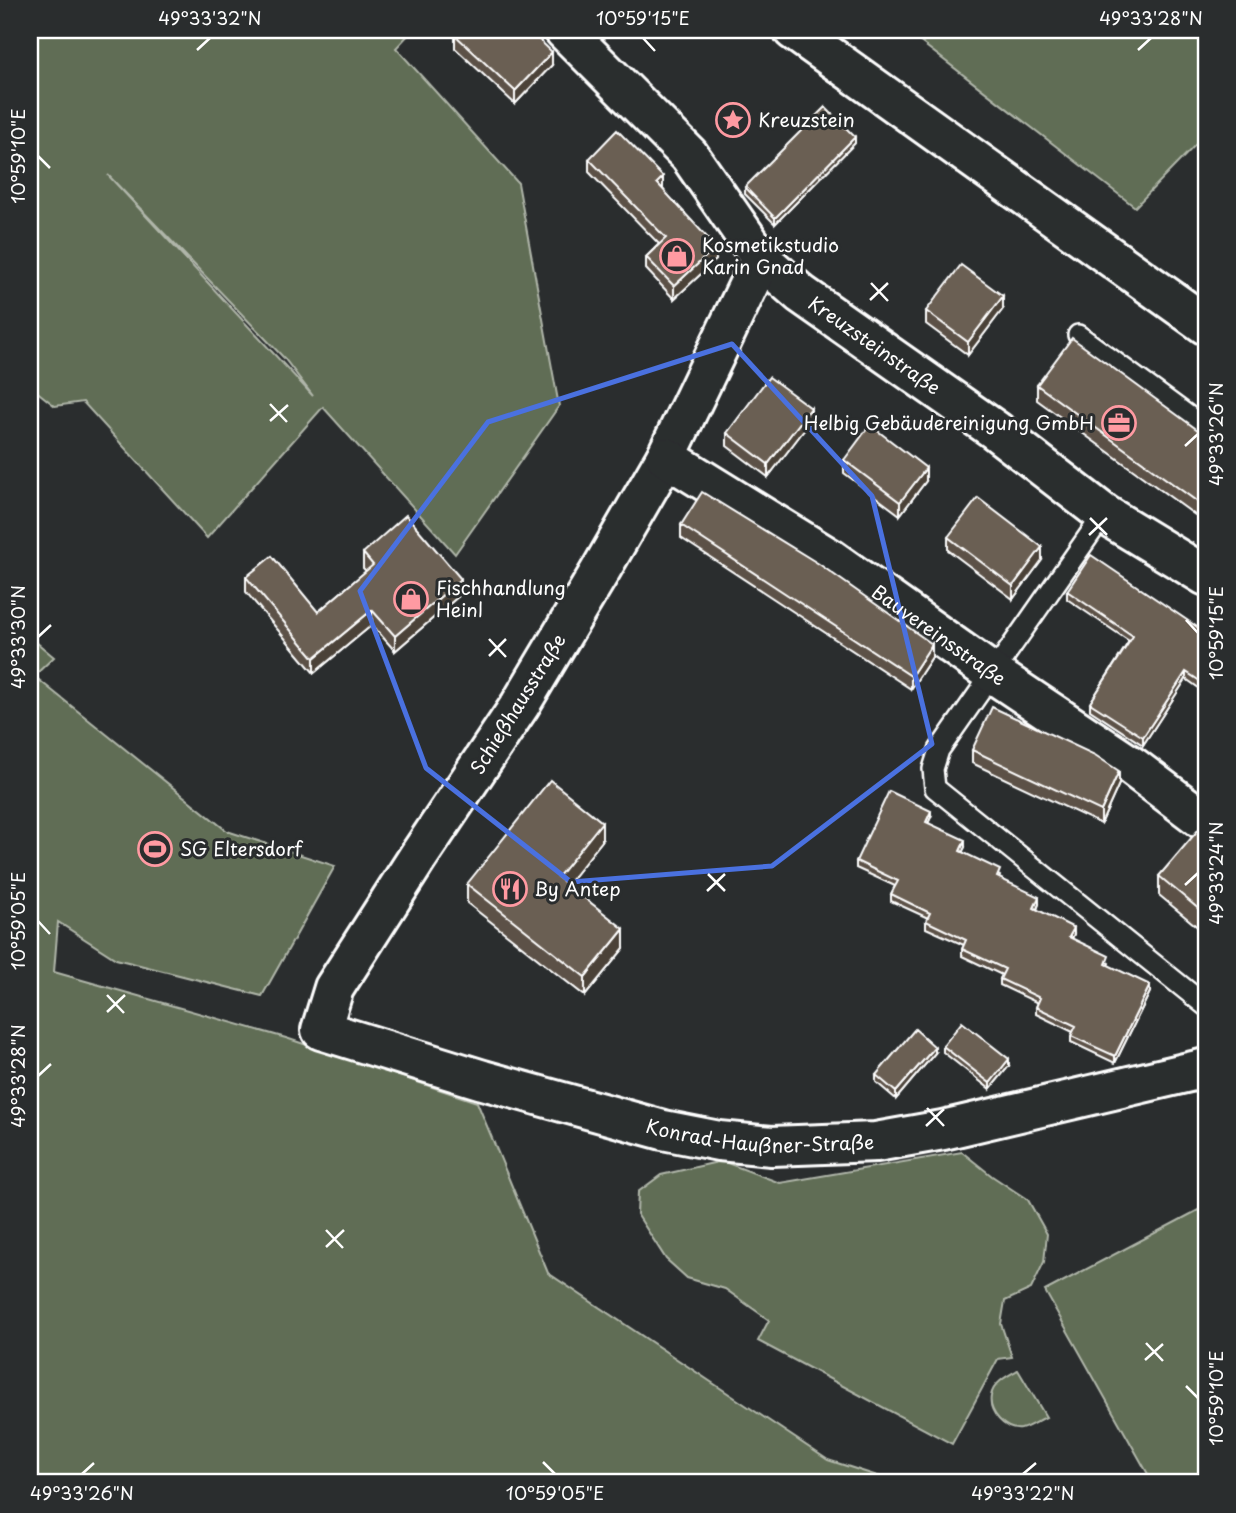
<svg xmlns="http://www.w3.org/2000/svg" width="1236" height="1513" viewBox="0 0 1236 1513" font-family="'Playpen Sans',sans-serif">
<rect width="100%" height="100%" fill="#2a2d2e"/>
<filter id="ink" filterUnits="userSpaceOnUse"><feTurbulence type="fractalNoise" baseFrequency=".0143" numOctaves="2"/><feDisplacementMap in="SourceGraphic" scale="14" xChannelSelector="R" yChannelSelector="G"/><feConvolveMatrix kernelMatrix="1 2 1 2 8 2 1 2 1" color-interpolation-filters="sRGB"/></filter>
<g filter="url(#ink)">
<path fill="#606d54" stroke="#b0b6aa" stroke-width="2" fill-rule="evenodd" d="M30 30H413L396 48 518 183 559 406 455 554 323 407 207 538 83 402 55 406 30 386ZM108 175 284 358 313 396Z
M905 30H1206V134L1135 207Z
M30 637 54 657 34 676 227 831 335 866 262 996 116 959 58 922 54 972 286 1038 477 1102 548 1273 828 1460 899 1483H30Z
M962 1152 992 1176 1028 1200 1047 1234 1044 1262 1031 1289 1005 1301 1001 1324 1012 1357 998 1359 952 1444 758 1341 769 1320 725 1289 687 1278 666 1259 637 1214 638 1192 661 1175 722 1161 780 1183Z
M1206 1206V1483H1153L1045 1291Z
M1018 1370 1046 1417C1039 1420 1029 1427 1021 1429 1005 1431 988 1412 991 1396 993 1383 1007 1376 1018 1370Z"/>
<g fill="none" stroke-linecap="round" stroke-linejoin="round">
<g stroke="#fff" stroke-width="24">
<path id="lane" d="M1078 335 1206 429
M1104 514 939 750 933 769 935 788 1206 1006"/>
</g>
<g stroke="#fff" stroke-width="44">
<g id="street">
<path id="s1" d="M564 30 689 155 761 259 801 294 995 430 1104 514 1206 576"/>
<path id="s2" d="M761 259 666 457 599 573 520 705 418 857 334 988 321 1030 483 1080 663 1130 719 1141 772 1146 876 1142 943 1130 1206 1068"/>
<path id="s3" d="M666 457 831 559 992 673 1133 767 1206 822"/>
</g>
</g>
<g stroke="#fff" stroke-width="44">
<path id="secondary" d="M793 30 1206 325"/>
</g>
<use href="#lane" stroke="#2a2d2e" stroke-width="19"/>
<use href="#street" stroke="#2a2d2e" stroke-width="38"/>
<use href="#secondary" stroke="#2a2d2e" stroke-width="38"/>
</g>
<path fill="#5c5147" stroke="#fff" stroke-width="2" d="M455 35 552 65 515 104 455 48Z
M855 143 775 224 745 194V187Z
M589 159 663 189 716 260 674 299 646 269V257L659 244 589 172Z
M1003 309 968 355 926 324V311Z
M1037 385 1206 436V523L1037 400Z
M811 421 768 477 727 446V433Z
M844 460 926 481 900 515 844 473Z
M681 525 932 657 911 689 681 538Z
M948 537 1042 560 1013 599 948 550Z
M363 553 461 594 395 651 372 625 314 673 246 592V577L318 612 366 571 363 568Z
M1067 591 1206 633V693L1186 679 1143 745 1090 710V703L1129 641 1067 599Z
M972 750 1119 784 1101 824 972 763Z
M931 817 928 823 965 847 962 852 1000 876 999 878 1039 904 1037 910 1074 934 1072 939 1109 963 1108 965 1150 992 1115 1063 1071 1042V1036L1073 1032 1036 1014V1007L1038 1003 1000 985V979L1002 975 962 956V949L964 945 926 928V921L928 918 891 901V894L895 886 856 868V861Z
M1206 835V934L1159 895V876Z
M602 841 567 885 624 948 585 996 467 903V884Z
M943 1046 1009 1066 990 1089 943 1052Z
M935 1053 896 1099 876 1082V1075Z"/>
<path fill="#4b4239" stroke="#fff" stroke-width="2" d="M552 52V65L515 104V91Z
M855 137V143L775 224V218Z
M663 177V190L657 183Z
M716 247V260L674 299V286Z
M1003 296V309L968 355V342Z
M811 408V421L768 477V464Z
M926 468V481L900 515V502Z
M1042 547V560L1013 599V586Z
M461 579V594L395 651V636Z
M372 610V625L314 673V658Z
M932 644V657L911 689V676Z
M1186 672V679L1143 745V737Z
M1119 771V784L1101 824V811Z
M931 811V817L926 828V822Z
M602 822V841L558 896V877Z
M965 840V847L960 857V851Z
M1039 897V904L1034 915V908Z
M1074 928V934L1069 944V937Z
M624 929V948L585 996V977Z
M1150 985V992L1115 1063V1056Z
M935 1047V1053L896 1099V1092Z
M1009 1059V1066L990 1089V1083Z"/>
<path fill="#6b5e52" stroke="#fff" stroke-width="2" d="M460 30H529L552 52 515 91 455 35Z
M825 107 855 137 775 218 745 187Z
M617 130 663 177 657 183 716 247 674 286 646 257 666 238 589 159Z
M961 265 1003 296 968 342 926 311Z
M1072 338 1206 436V508L1037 385Z
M769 377 811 408 768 464 727 433Z
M870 425 926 468 900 502 844 460Z
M702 492 819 564 932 644 911 676 681 525Z
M978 498 1042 547 1013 586 948 537Z
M406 515 461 579 395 636 372 610 314 658 246 577 272 556 318 612 373 565 363 553Z
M1091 555 1206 633V685L1186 672 1143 737 1090 703 1133 636 1067 591Z
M992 707 1095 755 1119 771 1101 811 972 750Z
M550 780 602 822 558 877 624 929 585 977 467 884Z
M889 791 931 811 926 822 965 840 960 851 1000 870 997 877 1039 897 1034 908 1074 928 1069 937 1109 956 1106 964 1150 985 1115 1056 1071 1036 1076 1026 1036 1007 1040 998 1000 979 1005 969 962 949 966 940 926 921 930 913 891 894 898 881 856 861Z
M1199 829 1206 835V915L1159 876Z
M962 1022 1009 1059 990 1083 943 1046Z
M915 1029 935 1047 896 1092 876 1075Z"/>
</g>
<path fill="none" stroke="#4a71e0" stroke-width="5" stroke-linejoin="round" d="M732 344 872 496 932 744 772 866 571 882 426 768 360 591 488 422Z"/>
<path fill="none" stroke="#fff" stroke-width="2.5" d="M643 38 655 51M197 50 210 38M1138 50 1151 38M38 156 50 168M871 283 888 301M870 300 888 283M270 404 287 422M270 421 288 405M1185 446 1198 434M1090 518 1107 535M1089 535 1107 518M1186 620 1198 633M38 637 51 625M489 639 506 657M489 656 506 639M708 874 725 891M1185 885 1198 873M707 891 725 874M38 921 50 934M107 995 124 1013M107 1012 125 995M38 1076 51 1064M927 1108 944 1126M926 1126 944 1109M326 1230 343 1248M326 1247 344 1230M1146 1343 1163 1361M1145 1360 1163 1344M1186 1386 1198 1398M543 1462 555 1474M82 1474 94 1463M1023 1474 1036 1463"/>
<defs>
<g id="sight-ring" transform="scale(1.75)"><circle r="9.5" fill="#2a2d2e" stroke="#ff9aa2" stroke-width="1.5"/><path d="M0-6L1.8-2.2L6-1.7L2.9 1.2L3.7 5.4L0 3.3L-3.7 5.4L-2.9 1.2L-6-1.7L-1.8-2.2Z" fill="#ff9aa2"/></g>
<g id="shop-ring" transform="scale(1.75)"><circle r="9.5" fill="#2a2d2e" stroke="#ff9aa2" stroke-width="1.5"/><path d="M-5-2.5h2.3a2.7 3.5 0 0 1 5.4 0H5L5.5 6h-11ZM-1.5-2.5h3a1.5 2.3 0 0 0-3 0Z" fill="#ff9aa2"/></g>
<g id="office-ring" transform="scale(1.75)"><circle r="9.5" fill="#2a2d2e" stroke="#ff9aa2" stroke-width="1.5"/><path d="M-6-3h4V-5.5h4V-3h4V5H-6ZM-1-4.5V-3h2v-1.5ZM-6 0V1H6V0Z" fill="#ff9aa2"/></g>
<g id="stadium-ring" transform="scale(1.75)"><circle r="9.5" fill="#2a2d2e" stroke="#ff9aa2" stroke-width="1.5"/><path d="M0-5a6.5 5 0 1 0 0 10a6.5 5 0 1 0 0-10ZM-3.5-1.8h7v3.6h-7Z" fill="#ff9aa2"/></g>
<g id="restaurant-ring" transform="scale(1.75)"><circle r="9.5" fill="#2a2d2e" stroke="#ff9aa2" stroke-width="1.5"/><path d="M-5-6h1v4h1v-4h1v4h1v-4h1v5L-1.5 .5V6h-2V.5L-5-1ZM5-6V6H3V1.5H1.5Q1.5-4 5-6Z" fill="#ff9aa2"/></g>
</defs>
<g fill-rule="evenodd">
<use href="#sight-ring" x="733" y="120"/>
<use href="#shop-ring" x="677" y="256"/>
<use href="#office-ring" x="1119" y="423"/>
<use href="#shop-ring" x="411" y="599"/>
<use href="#stadium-ring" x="155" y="849"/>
<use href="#restaurant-ring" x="510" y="889"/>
</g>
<g text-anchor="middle" stroke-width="6" stroke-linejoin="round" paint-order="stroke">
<g font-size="19" fill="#fff" stroke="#2a2d2e" text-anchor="start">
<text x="758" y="127">Kreuzstein</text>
<text x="702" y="252">Kosmetikstudio<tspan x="702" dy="22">Karin Gnad</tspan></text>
<text x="1094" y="430" text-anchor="end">Helbig Gebäudereinigung GmbH</text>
<text x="436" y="595">Fischhandlung<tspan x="436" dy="22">Heinl</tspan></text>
<text x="180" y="856">SG Eltersdorf</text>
<text x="534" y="896">By Antep</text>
</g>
<g font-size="19" fill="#fff" stroke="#2a2d2e">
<text dy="7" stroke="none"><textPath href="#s1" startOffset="446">Kreuzsteinstraße</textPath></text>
<text dy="7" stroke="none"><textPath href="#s3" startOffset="326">Bauvereinsstraße</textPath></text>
<text transform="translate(518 704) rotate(-58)" y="7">Schießhausstraße</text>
<text dy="7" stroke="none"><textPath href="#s2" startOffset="1344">Konrad-Haußner-Straße</textPath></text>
</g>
</g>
<rect width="1236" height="1513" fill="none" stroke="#2a2d2e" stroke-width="77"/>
<rect x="38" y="38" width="1160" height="1436" fill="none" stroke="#fff" stroke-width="2.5"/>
<g font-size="18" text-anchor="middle" fill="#fff">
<text x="210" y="25">49°33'32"N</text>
<text x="643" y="25">10°59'15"E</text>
<text x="1151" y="25">49°33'28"N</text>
<text transform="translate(19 156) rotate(-90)" y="6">10°59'10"E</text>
<text transform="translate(1217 434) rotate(-90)" y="6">49°33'26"N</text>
<text transform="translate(1217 633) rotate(-90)" y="6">10°59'15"E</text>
<text transform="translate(19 637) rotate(-90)" y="6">49°33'30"N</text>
<text transform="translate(1217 873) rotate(-90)" y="6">49°33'24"N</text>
<text transform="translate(19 921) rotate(-90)" y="6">10°59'05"E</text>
<text transform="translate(19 1076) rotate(-90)" y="6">49°33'28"N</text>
<text transform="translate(1217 1398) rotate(-90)" y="6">10°59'10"E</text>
<text x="82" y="1500">49°33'26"N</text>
<text x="555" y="1500">10°59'05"E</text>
<text x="1023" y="1500">49°33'22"N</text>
</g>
</svg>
